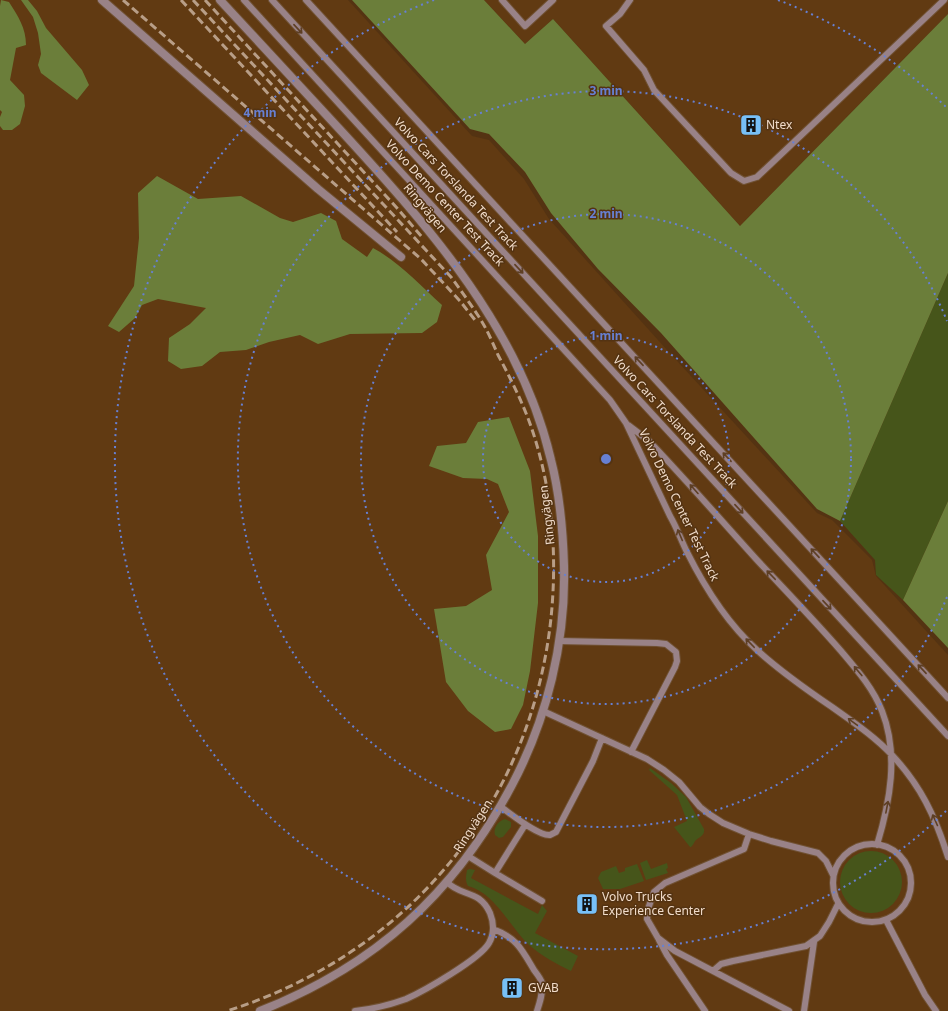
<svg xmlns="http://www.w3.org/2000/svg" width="948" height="1011" viewBox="0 0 948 1011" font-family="'Noto Sans',sans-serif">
<rect width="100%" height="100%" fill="#543312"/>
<path fill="#613a12" d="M0 0H348L472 136 489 140 524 179 549 219 667 350 817 513 832 520 872 560 876 576 948 655V1011H0Z
M484 0H948V14L740 226 553 19 525 44Z"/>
<path fill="#46551a" d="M948 273V501L903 600 876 575 875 560 840 521Z
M650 768 671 783 686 797 704 829C705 836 699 837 695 841 694 843 693 845 691 847H690L674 827 687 821 677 795 649 770Z
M505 819 511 822V827L503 837 499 838 495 835C493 828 498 821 505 819Z
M840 882a31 31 0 1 1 62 0a31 31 0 1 1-62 0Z
M647 860 651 869 667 863 668 868 666 869 668 873 646 880 640 863Z
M637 864 644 881 620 889H603L598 878 601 872 616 866 619 873 625 871V868Z
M470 869 475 870 471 878 538 914 542 905 547 911 535 933 578 956 571 971C556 964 542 956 529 945 510 927 495 893 468 886 465 881 466 876 467 870Z"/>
<path fill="#6b7e3a" d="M1 0 9 2C18 16 26 28 26 45L16 48 10 80 24 95 25 106 20 124 12 130H3L0 126V117L2 112 0 110V6Z
M21 0H28L37 11 46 28 82 70 89 85 77 100 41 73 38 65 41 54 38 33 33 17Z
M352 0H484L525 44 553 19 740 226 948 14V273L840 521 817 509 661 333 598 269 551 213 525 172 489 134 470 129Z
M157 176 198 199 241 196 280 218 293 222 321 213 336 221 342 239 367 257 373 248C399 262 420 285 442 305L437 322 422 333 350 334 318 344 300 335 269 342 246 350 220 352 202 366 181 369 168 361 169 338 190 324 206 308 158 299 142 305 135 318 119 332 108 326 134 286 139 238 138 193Z
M509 417 530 471 538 536V603L530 671 523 705 511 729 495 732 468 711 446 682 434 609 466 606 492 590 486 555 509 512 498 484 487 479 463 478 429 466 437 446 466 443 478 422Z
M948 501V648L903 600Z"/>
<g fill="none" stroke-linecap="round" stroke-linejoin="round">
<g stroke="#705133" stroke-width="8">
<path id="lane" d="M244 0 610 400 626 423 670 516C677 528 681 540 687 552 705 588 727 623 757 650 780 671 807 690 832 707 853 722 874 736 892 755 921 786 935 816 948 857
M272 0 948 736
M306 0 948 698
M502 0 525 26 553 0
M630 0 620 14 606 26 644 70 654 90 731 173 744 181 757 177 944 0
M628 425 649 441C686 480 721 520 757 560 785 590 814 620 841 651 857 670 873 688 882 711 899 754 890 802 877 845
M559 641 657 643 666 644 676 652 677 661 675 667 631 752
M543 711 647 759 664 770 679 782 700 807 709 814 723 823 749 834 771 841 818 853 826 861 833 875
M501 807C511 814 538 836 550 835 552 834 554 833 556 832L593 761 602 738
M749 834 744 849 665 883 654 892 648 909 647 919 658 938 675 951 789 1011
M833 883a39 39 0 1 1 78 0a39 39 0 1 1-78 0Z
M468 856 495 873 525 825
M495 873 542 901
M886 920 925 995 936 1011
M493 929C517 938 522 950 534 970 537 974 541 979 542 983 543 993 540 1002 537 1011
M659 940 667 955 705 1011
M713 971 721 964 733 961 806 946 820 936 829 922 838 904
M355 1011C372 1009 390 1005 406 999 424 991 480 959 489 943 494 934 494 923 490 913 479 889 461 897 447 882
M804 1011 814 942"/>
</g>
<g stroke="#705133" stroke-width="10">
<path id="street" d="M102 0 318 189 401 257
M220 0C262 45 303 90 344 134 431 229 521 331 551 460 560 495 563 530 564 566 566 641 547 719 512 785 455 893 375 966 260 1011"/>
</g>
<use href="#lane" stroke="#998287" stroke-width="6"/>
<use href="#street" stroke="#998287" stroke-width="8"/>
<path stroke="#b89e87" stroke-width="3" stroke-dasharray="8 4" stroke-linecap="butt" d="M123 0 421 259 460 301 475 320
M181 0 397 232
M193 0 451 277C460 289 469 302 477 314 486 327 492 341 498 355 513 383 527 411 536 442 553 499 557 559 551 618 531 806 407 954 227 1011
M205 0 397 208 422 237"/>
</g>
<defs><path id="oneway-shaft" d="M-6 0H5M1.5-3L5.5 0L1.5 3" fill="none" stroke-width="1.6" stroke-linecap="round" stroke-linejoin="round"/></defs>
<g stroke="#5e3f24">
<use href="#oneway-shaft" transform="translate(298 29) rotate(47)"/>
<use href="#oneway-shaft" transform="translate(519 269) rotate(47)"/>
<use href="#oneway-shaft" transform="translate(639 361) rotate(-133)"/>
<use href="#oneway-shaft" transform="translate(727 457) rotate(-133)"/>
<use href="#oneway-shaft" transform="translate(694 489) rotate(-132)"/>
<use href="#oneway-shaft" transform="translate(739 509) rotate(47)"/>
<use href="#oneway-shaft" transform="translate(680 535) rotate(-113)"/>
<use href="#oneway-shaft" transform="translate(815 553) rotate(-133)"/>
<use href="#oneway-shaft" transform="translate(771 575) rotate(-134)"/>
<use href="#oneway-shaft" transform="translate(827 605) rotate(47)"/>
<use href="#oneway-shaft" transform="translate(750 643) rotate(-134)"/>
<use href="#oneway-shaft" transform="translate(922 669) rotate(-133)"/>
<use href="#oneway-shaft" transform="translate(858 671) rotate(-130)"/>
<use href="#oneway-shaft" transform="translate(853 722) rotate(-144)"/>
<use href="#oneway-shaft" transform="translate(887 807) rotate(-79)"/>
<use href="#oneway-shaft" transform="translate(935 820) rotate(-114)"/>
</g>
<g fill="none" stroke="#6780d3" stroke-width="2" stroke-dasharray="2 4">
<circle cx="606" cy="459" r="123"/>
<circle cx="606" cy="459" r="245"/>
<path d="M947 597A368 368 0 1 1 947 321"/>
<path d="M946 811A490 490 0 1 1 434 0M778 0A490 490 0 0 1 946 107"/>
</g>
<defs>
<g id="building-square" transform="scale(1.15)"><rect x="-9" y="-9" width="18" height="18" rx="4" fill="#77c0f7" stroke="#543312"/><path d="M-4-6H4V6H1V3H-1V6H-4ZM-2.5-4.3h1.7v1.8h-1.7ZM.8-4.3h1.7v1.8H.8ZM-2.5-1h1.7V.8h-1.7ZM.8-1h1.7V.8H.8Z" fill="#111"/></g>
</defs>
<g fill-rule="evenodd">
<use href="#building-square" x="751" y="125"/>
<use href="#building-square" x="587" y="904"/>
<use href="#building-square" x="512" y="988"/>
</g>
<g text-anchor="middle" stroke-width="3" stroke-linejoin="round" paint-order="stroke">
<g font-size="12" fill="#f1dcca" stroke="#543312" text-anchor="start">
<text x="766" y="129">Ntex</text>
<text x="602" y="901">Volvo Trucks<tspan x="602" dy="14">Experience Center</tspan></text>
<text x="528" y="992">GVAB</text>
</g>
<g font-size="12" fill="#f1dcca" stroke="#543312">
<text transform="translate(456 184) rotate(47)" y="4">Volvo Cars Torslanda Test Track</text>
<text transform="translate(445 203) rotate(47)" y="4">Volvo Demo Center Test Track</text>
<text transform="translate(425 208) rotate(50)" y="4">Ringvägen</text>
<text transform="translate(675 422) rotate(47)" y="4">Volvo Cars Torslanda Test Track</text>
<text transform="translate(679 505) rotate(64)" y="4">Volvo Demo Center Test Track</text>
<text transform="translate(547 515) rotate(-97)" y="4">Ringvägen</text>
<text transform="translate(473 826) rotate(-57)" y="4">Ringvägen</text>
</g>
</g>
<circle cx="606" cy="459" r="6" fill="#6780d3" stroke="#543312" stroke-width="2"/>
<g font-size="12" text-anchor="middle" font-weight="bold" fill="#6780d3" stroke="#543312" stroke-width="3" stroke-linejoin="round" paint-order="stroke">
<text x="606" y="95">3 min</text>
<text x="260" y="117">4 min</text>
<text x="606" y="218">2 min</text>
<text x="606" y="340">1 min</text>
</g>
</svg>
